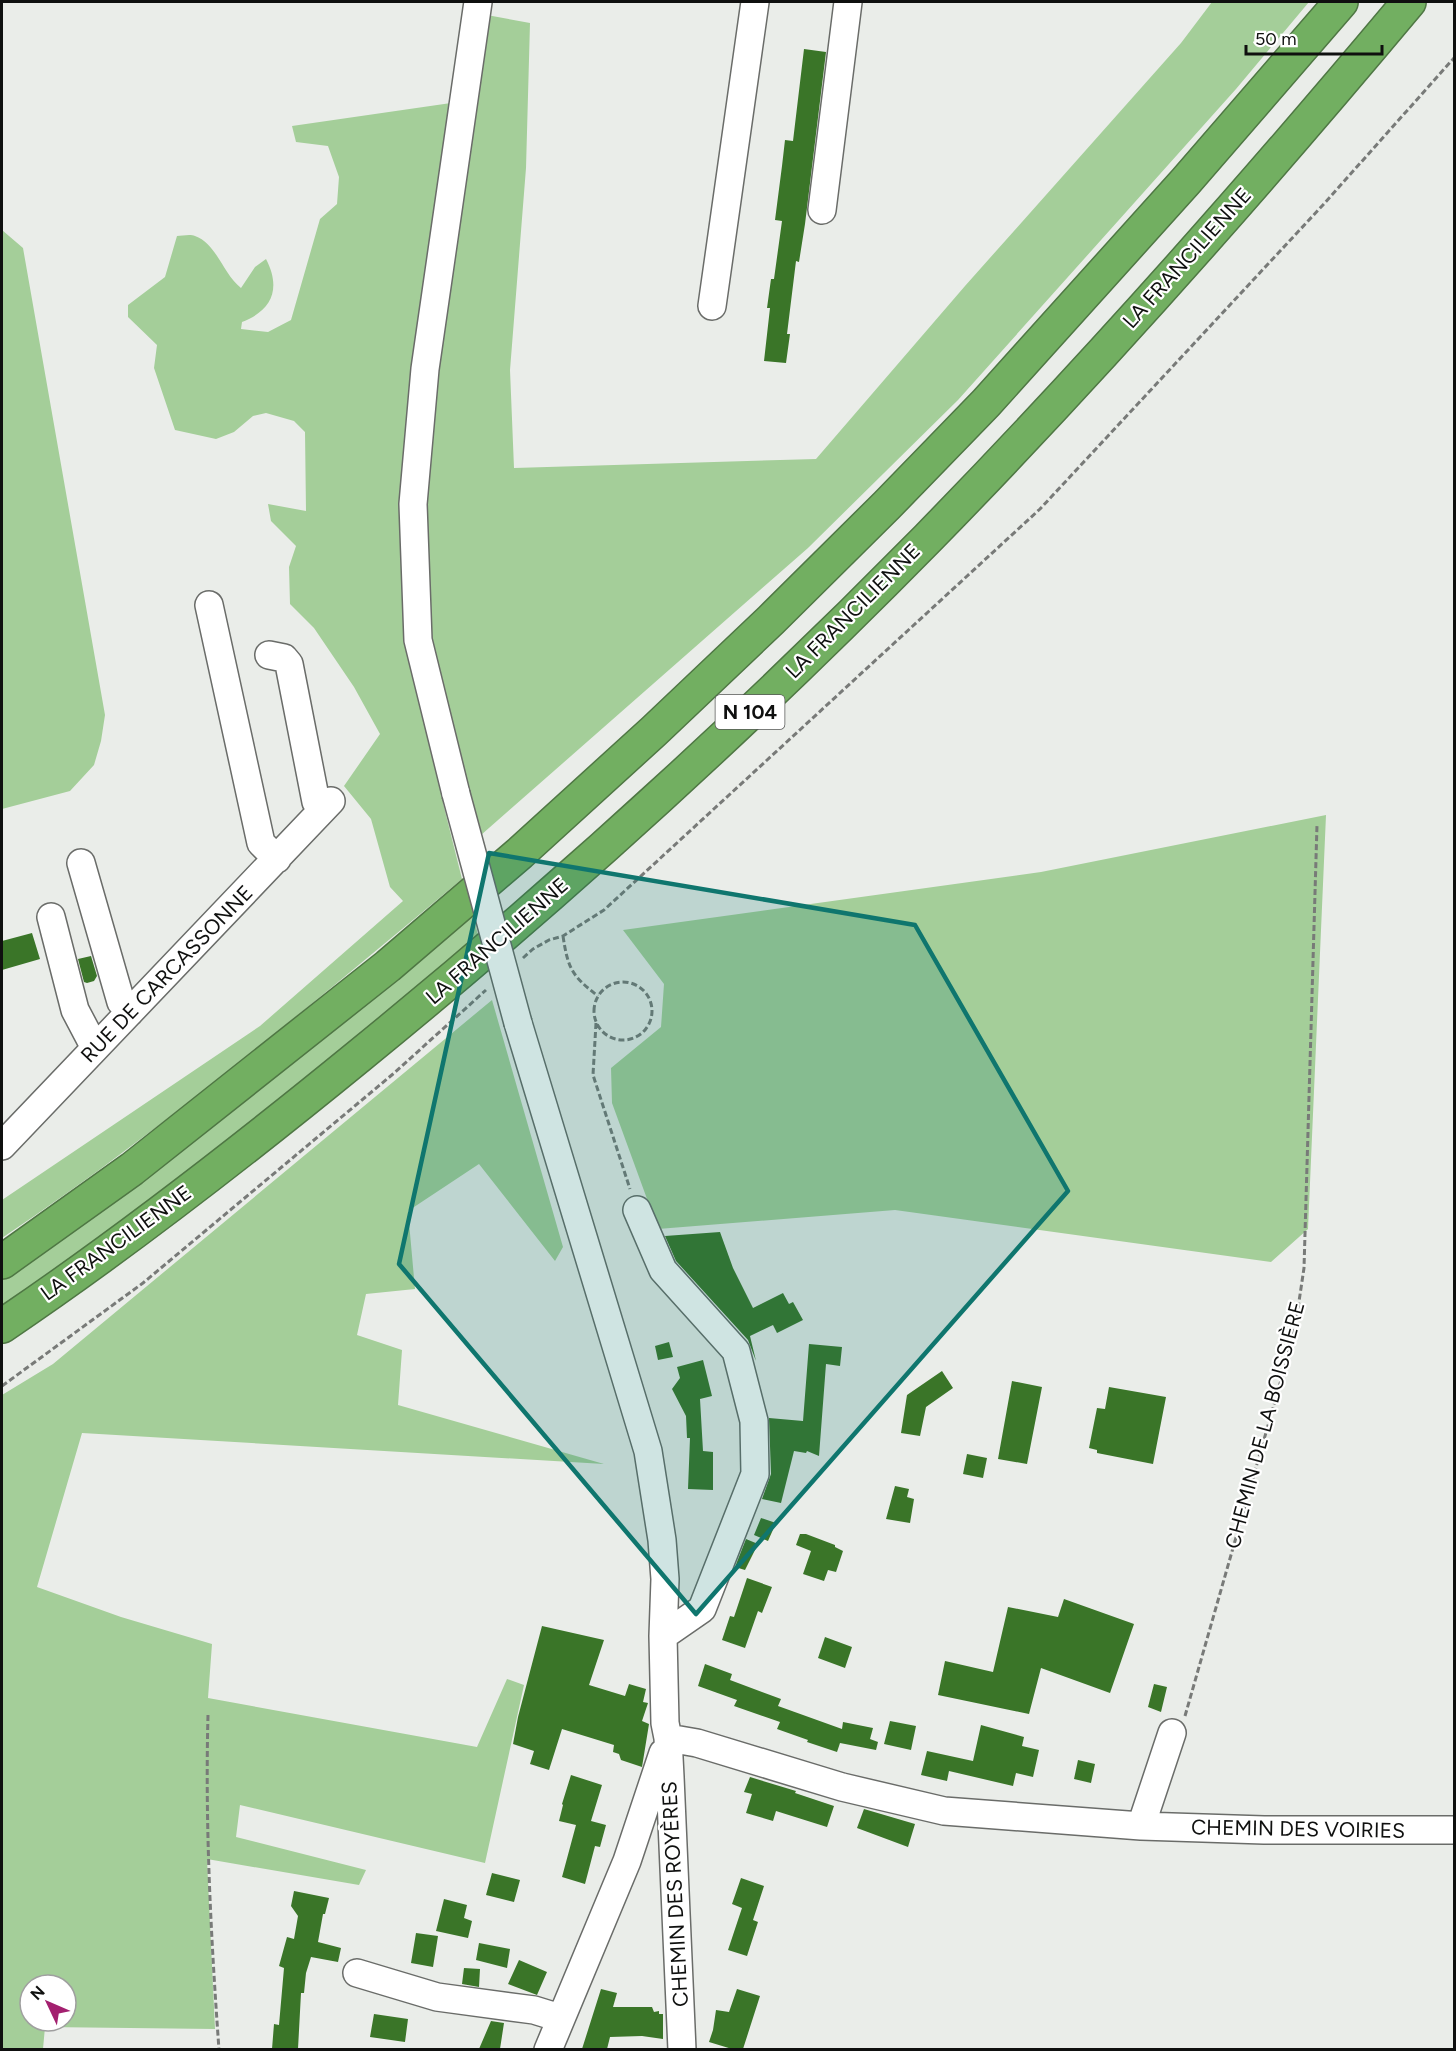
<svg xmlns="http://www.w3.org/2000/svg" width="1456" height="2051" viewBox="0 0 1456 2051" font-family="Figtree,sans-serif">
<rect width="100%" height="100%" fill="#eaede9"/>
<path fill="#a4ce99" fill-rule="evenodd" d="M1212 2H1309L1236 89 958 400 808 548 481 835 456 794 443 803 462 879C312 1004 163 1130 2 1238V1200L260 1026 403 901 390 887 371 819 344 786 380 734 354 687 314 628 290 604 289 567 296 546 271 521 268 504 306 511 305 432 294 421 266 413 253 416 234 432 216 439 175 430 154 368 157 345 128 317V305L165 277 177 236C182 236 190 234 195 236 217 244 223 274 241 288L255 267 266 259C281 288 273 310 242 322L241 329 268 332 291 320 320 219 337 204 339 177 328 146 296 142 292 126 451 103 465 11 530 23 526 168 510 370 514 468 816 459 965 286 1181 43Z
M2 230 23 248 105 715 101 741 94 765 70 791 2 809Z
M1326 815 1308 1229 1271 1262 895 1210 658 1229 612 1103 611 1068 661 1027 664 984 623 930 1041 872Z
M471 910 481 945 187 1181 2 1312V1277Z
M492 1000 563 1247 555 1261 479 1164 408 1211 415 1289 366 1294 357 1335 402 1350 398 1405 604 1464 82 1433 37 1587 121 1617 212 1644 208 1698 477 1747 507 1679 524 1685 485 1863 240 1805 236 1837 366 1870 359 1885 207 1859 215 2029 45 2027 43 2049H2V1395L53 1364ZM30 1985H66V2021H30Z"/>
<path fill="#3a7528" d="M804 49 826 52 805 224 799 262 796 261 787 334H790L786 363 764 361 770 308H767L771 279H774L782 221 775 220 782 166 785 140 793 141Z
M32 933 40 959 2 970V941Z
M91 956 97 976 94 981 87 983 84 982 78 959Z
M720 1232 733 1268 753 1308 783 1293 789 1304 793 1302 803 1320 777 1333 773 1325 750 1336 756 1361 748 1340 676 1261 665 1236Z
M669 1342 673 1357 658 1360 655 1346Z
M809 1344 842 1347 840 1366 826 1364 819 1456 807 1451 806 1453 794 1451 781 1503 762 1499 771 1474 769 1418 803 1421Z
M703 1360 712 1396 700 1399 703 1451 713 1452V1490L688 1489 690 1438H687L686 1416 672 1389 680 1378 677 1367Z
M942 1371 953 1388 926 1407 920 1436 901 1433 907 1395Z
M1012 1381 1042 1387 1027 1464 998 1459Z
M1109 1387 1166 1397 1153 1464 1097 1453V1450L1089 1448 1097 1408 1105 1409Z
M967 1454 987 1458 983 1478 963 1474Z
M895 1486 909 1489 907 1497 914 1499 910 1523 886 1519Z
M761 1518 776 1523 768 1541 754 1535Z
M800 1534H806L835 1545V1547L843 1551 836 1572 828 1570 824 1581 803 1574 811 1551 796 1545Z
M746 1539 758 1544 745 1570 735 1567Z
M747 1578 772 1587 762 1613 758 1611 745 1648 722 1640 730 1616 734 1617Z
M1064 1599 1134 1624 1110 1693 1041 1668 1029 1714 938 1695 945 1661 993 1672 1008 1607 1058 1617Z
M542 1626 604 1640 589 1685 625 1696 629 1684 646 1689 643 1702 648 1703 642 1721 649 1724 642 1767 621 1760 619 1754 613 1752 614 1745 562 1729 549 1770 530 1764 534 1751 513 1744 518 1717Z
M825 1637 852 1647 845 1668 818 1658Z
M705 1664 732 1674 730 1680 781 1699 778 1706 842 1729 843 1722 873 1728 870 1739 878 1742 876 1750 840 1743 837 1752 807 1742 808 1740 777 1729 780 1722 734 1706 737 1700 698 1686Z
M1154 1684 1167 1687 1161 1712 1148 1707Z
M890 1721 916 1726 911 1750 884 1744Z
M981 1725 1024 1737 1022 1746 1039 1750 1033 1777 1016 1773 1013 1786 949 1771 947 1781 921 1775 927 1751 973 1761Z
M1078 1760 1095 1764 1091 1783 1074 1779Z
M571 1775 602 1785 591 1821 606 1825 600 1847 595 1846 585 1884 562 1877 576 1825 559 1821 563 1805 562 1804Z
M750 1777 796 1791 795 1793 834 1806 827 1827 776 1811 773 1821 746 1813 752 1794 744 1792Z
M864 1809 915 1824 908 1847 857 1828Z
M492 1873 520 1880 514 1902 486 1895Z
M741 1878 764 1886 753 1920 758 1922 747 1956 728 1950 742 1908 732 1904Z
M294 1891 329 1898 325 1914H323L318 1942 341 1948 338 1962 311 1957 306 1973 304 1993H301L298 2049H272L274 2024 279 2025 284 1968 279 1966 287 1937 294 1939 298 1916 291 1906Z
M444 1899 467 1905 464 1918 472 1921 468 1938 436 1931Z
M416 1933 438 1936 433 1967 411 1963Z
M479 1943 510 1949 507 1968 476 1960Z
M519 1960 547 1972 537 1995 508 1984Z
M464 1968 480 1969 479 1987 462 1984Z
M601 1989 617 1993 613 2007H652L654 2012 659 2011V2014H663V2039L642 2036 610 2037 607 2049H582Z
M737 1989 760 1996 743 2049H732L709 2042 713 2030 716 2010 729 2012Z
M374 2014 408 2019 405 2042 370 2037Z
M491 2021 504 2023 500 2049H479Z"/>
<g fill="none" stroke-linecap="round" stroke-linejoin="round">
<g stroke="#6a6c69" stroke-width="30">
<path id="minor" d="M822 210 848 2
M712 306 755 2
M209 605 261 843 277 859
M269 655 284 658 289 664 316 802 322 810
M456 794 418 640 413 504 425 369 478 2
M81 863 121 1002 130 1012
M51 917 75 1010 95 1048
M518 1023 648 1451 662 1540 665 1579 663 1636 665 1723 668 1738 670 1777 682 2050
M2 1146 331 801
M637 1210 663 1270 736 1351 754 1421 755 1474 702 1609 663 1636
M668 1738 697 1743 842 1787 944 1811 1141 1826 1264 1830H1454
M1141 1826 1172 1733
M357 1973 437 1997 534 2010 560 2018
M548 2050 627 1861 663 1753"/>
</g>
<g stroke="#4f7744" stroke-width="36">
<path id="highway" d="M2 1262 132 1169 388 966 520 853 654 731 771 620 887 505 986 403 1186 181 1341 2
M2 1326C125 1243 244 1150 359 1056 558 894 748 721 928 538 1096 366 1255 186 1409 2"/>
</g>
<path stroke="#787a78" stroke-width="3" stroke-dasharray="6 3" stroke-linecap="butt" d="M563 936C568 969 572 976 598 996
M523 958 533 949 549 940 563 936 604 910 1040 509 1322 206 1454 58
M594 1011a29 29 0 1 1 58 0a29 29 0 1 1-58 0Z
M596 1023 593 1075 630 1189
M2 1386 143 1283 393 1074 486 990
M208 1715C205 1827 211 1938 219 2050
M1185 1716 1285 1366 1297 1315 1304 1268 1317 825"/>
<use href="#minor" stroke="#fff" stroke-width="27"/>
<use href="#highway" stroke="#72af61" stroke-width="33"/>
<g stroke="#6a6c69" stroke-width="30" stroke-linecap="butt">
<path id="minor-bridge" d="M456 794 518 1023"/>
</g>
<use href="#minor-bridge" stroke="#fff" stroke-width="27"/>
</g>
<path fill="#0f766e" fill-opacity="0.2" stroke="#0f766e" stroke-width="4.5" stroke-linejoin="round" d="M489 853 915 925 1068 1191 696 1614 399 1264Z"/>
<g text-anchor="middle" stroke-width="4.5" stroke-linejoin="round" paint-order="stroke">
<rect fill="#fff" stroke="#575857" stroke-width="1.5" x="715.5" y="695" width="69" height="34" rx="4.5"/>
<g font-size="20" font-weight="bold" fill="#0f100f">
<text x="750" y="719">N 104</text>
</g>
<g font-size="21" fill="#0f100f" stroke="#fff">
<text transform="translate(1187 258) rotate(-48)" y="7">LA FRANCILIENNE</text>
<text transform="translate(853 611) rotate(-45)" y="7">LA FRANCILIENNE</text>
<text transform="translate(497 941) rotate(-41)" y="7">LA FRANCILIENNE</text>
<text transform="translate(167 974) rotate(-46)" y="7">RUE DE CARCASSONNE</text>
<text transform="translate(116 1243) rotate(-36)" y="7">LA FRANCILIENNE</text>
<text transform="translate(1265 1425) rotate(-75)" y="7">CHEMIN DE LA BOISSIÈRE</text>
<text transform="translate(1298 1829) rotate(1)" y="7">CHEMIN DES VOIRIES</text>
<text transform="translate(675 1894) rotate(-93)" y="7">CHEMIN DES ROYÈRES</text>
</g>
</g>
<rect width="1456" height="2051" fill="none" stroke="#0f100f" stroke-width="6"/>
<g transform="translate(48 2003) rotate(314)"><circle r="28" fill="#ffffff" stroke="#9f9f9f" stroke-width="1.5"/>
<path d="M0-4.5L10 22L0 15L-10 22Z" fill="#a3206f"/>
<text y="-9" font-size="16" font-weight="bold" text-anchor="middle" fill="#0f100f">N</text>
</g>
<path d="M1246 45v9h136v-9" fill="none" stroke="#0f100f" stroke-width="3"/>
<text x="1255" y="45" font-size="18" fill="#0f100f" stroke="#ffffff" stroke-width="4.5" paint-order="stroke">50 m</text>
</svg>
